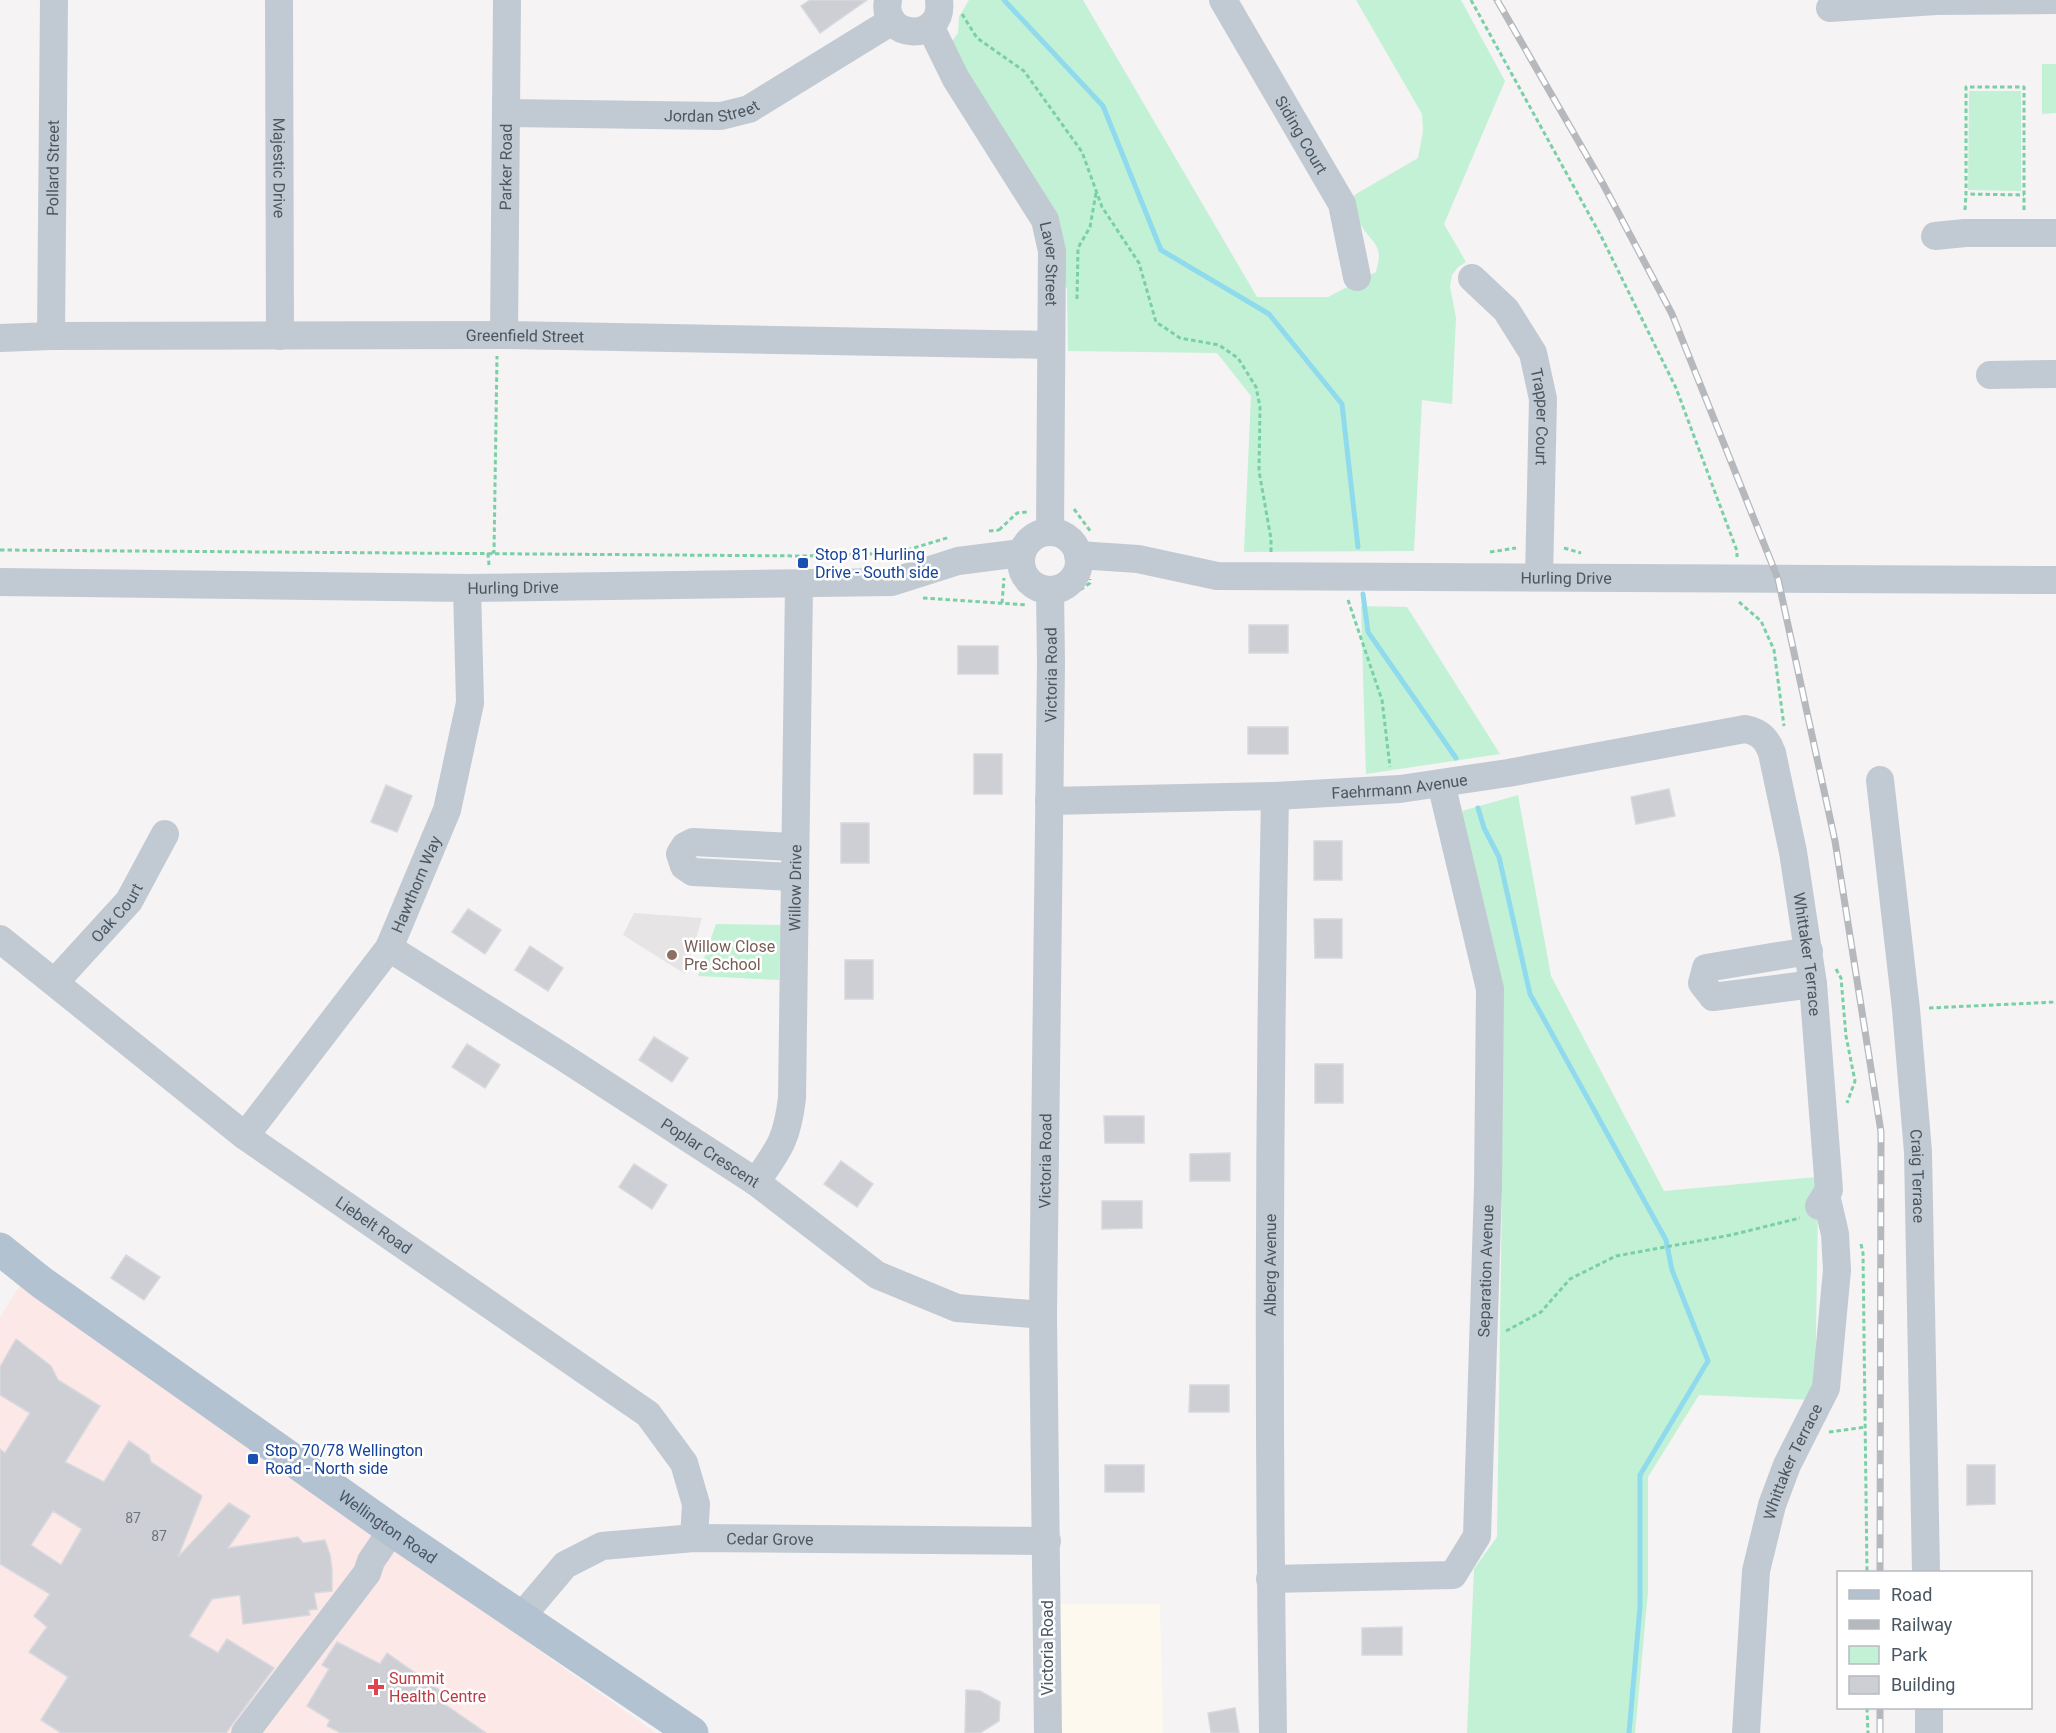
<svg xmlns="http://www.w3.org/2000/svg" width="2056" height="1733" viewBox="0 0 2056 1733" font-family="Roboto,sans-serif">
<rect width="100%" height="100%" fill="#f5f3f3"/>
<path fill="#fdf9ef" d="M1058 1604H1160L1163 1733H1061Z"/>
<path fill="#e6e4e5" d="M634 913 702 918 685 974 623 935Z"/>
<path fill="#fce8e6" d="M20 1285 656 1733H0V1318Z"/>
<path fill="#c3f1d5" d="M969 0H1083L1257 297H1328L1376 272C1382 248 1379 249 1364 230 1358 221 1353 211 1347 201L1356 194 1418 158 1423 131 1422 114 1356 0H1461L1505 81 1444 224 1466 262 1458 267 1452 275 1450 286 1456 318 1452 404 1422 400 1414 551 1244 552 1251 396 1217 353 1068 351 1067 289 950 44 958 33 959 17Z
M2042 64H2056V113L2042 114Z
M1969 91H2021V191L1968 190Z
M1361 606 1407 607 1500 754 1366 774Z
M1518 795 1551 976 1664 1191 1816 1177 1818 1207 1815 1400 1699 1395 1648 1477V1592L1635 1733H1467L1474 1569 1497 1537 1502 1190 1499 996 1462 811Z
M716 924 781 925 779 980 698 976Z"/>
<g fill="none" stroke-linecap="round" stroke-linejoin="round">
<path stroke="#90daee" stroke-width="5" d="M1004 0 1103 106 1161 250 1269 314 1342 404 1358 547
M1363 594 1368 632 1456 758
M1478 808 1484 828 1499 857 1530 994 1666 1240 1672 1270 1708 1361 1640 1475V1607L1629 1733"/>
</g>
<path fill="#cdcfd5" stroke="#d7d9de" stroke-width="1.5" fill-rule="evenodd" d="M810 0H867L820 33 801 6Z
M1249 625H1288V653H1249Z
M958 646H998V674H958Z
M1248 727H1288V754H1248Z
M974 754H1002V794H974Z
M386 785 412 796 397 832 371 822Z
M1669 789 1675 816 1636 824 1631 797Z
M841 823H869V863H841Z
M1314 841H1342V880H1314Z
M468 909 501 930 485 954 452 932Z
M1314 919H1342V958H1315Z
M530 946 563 968 548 991 515 970Z
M845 960H873V999H845Z
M654 1037 688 1058 672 1082 639 1060Z
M467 1044 500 1065 485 1088 452 1067Z
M1315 1064H1343V1103H1315Z
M1104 1116H1144V1143H1105Z
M1230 1153V1181H1190V1154Z
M841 1161 873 1184 857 1207 824 1184Z
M634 1164 667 1185 652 1209 619 1187Z
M1102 1201H1142V1228L1102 1229Z
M126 1255 160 1277 144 1300 111 1278Z
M16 1339 51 1366 58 1380 100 1406 65 1462 104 1482 129 1441 149 1455 151 1462 202 1496 178 1557 229 1503 250 1516 228 1548 298 1537 303 1543 325 1540 330 1555 332 1569V1591L314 1593 317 1609 308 1610 310 1615 243 1624 240 1595 212 1599 189 1636 218 1653 227 1639 274 1668 226 1733H61L41 1720 68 1677 29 1652 47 1627 34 1616 50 1594 0 1564V1449L5 1453 30 1413 0 1395V1367ZM53 1511 82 1529 61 1565 31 1545Z
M1190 1385H1229V1412H1189Z
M1105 1465H1144V1492H1105Z
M1967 1465H1995V1504L1967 1505Z
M1402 1627V1655H1362V1628Z
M337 1642 380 1664 387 1653 445 1694 440 1701 486 1733H341L327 1726 330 1720 307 1706 329 1669 322 1665Z
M966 1690 980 1691 1000 1702 999 1721 980 1733H965Z
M1235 1708 1239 1733H1211L1208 1713Z"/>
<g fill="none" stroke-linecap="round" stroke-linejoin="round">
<path stroke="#7ad0a6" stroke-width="3" stroke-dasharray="4.5 3" stroke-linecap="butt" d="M1471 0 1601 236 1676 388 1737 551V557
M962 14 977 38 1024 71 1082 152 1102 207 1139 263 1156 322 1180 338 1219 345 1238 358 1256 387 1260 407 1259 471 1271 539V553
M1965 210 1966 194
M2024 210V87H1966V194L2024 195
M1077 299 1078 248 1090 227 1096 193
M1074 509 1091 532
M999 530 1017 513 1027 512
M989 531 999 530
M1564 548 1581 553
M0 550 806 556 897 553 950 537
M1490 552 1516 548
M489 565 488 554 494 552 497 356
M1074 594 1090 583V579
M923 598 1027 605
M1348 600 1382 700 1390 767
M1739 602 1761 621 1774 650 1784 726
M1002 603 1004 578
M1836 969 1841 978 1846 1036 1855 1081 1847 1103
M1929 1008 2056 1002
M1861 1244 1863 1253 1867 1572
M1506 1331 1541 1312 1570 1279 1616 1256 1731 1235 1800 1218
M1829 1432 1866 1427
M1867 1708 1868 1733"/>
<g stroke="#c1cad2" stroke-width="28">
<path id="s1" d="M279 0 280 336"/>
<path d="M888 0C880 40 945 44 939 0"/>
<path id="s2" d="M1223 0 1342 204 1357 277"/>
<path d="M1830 8 1936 1 2056 0"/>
<path id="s3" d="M930 26 956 79 1045 220 1052 251 1050 532"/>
<path id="s4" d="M506 113 721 116 749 109 892 21"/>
<path d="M1935 236 1965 233H2056"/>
<path id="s5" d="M1472 278 1506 310 1533 353 1543 399 1539 577"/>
<path id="s6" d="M504 335 507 0"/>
<path id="s7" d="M51 336 54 0"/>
<path id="s8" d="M0 338 51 336 504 335 1051 345"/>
<path d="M1990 375 2056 374"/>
<circle cx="1050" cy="561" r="29"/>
<path id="s9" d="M1078 555 1138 559 1217 576 2056 580"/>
<path id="s10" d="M0 582 467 588 892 582 958 561 1021 553"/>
<path id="s11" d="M1880 780 1906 1009 1918 1152 1926 1572"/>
<path id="s12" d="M1049 801 1275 796 1400 789 1508 773 1745 729C1760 732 1767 739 1772 753L1793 852 1813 984 1829 1190 1819 1206"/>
<path d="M794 877 693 872 684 866 680 854 685 846 693 842 794 847"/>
<path id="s13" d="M0 939 245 1136 648 1414 684 1463 696 1504 694 1538"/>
<path id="s14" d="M389 948 563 1057 756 1182 877 1275 957 1308 1043 1315"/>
<path d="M1809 951 1706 968 1702 983 1713 997 1813 984"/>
<path id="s15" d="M55 982 129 901 165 834"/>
<path id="s16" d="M245 1136 389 948 447 810 470 703 467 588"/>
<path id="s17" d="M756 1182C779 1149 787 1140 792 1098L799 585"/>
<path id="s18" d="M1270 1579 1453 1575 1477 1536 1488 1187 1490 989 1441 783"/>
<path id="s19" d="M521 1617 565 1565 602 1546 694 1538 1047 1541"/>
<path d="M1929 1708V1733"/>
<path d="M245 1733 367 1573 371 1561 392 1530"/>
<path id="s20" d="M1048 1733 1043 1315 1051 663 1050 591"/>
<path id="s21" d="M1273 1733C1268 1421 1269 1108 1275 796"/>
<path id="s22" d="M1746 1733 1756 1571 1772 1505 1787 1465 1826 1388 1837 1270 1835 1234 1826 1195"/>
</g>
<path stroke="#b3c2d1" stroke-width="33" id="s23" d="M0 1249 41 1282 392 1530 692 1733"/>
<g stroke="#b5b8bd" stroke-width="7">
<path id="rail" d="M1497 0 1603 184 1672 314 1778 579 1835 841 1881 1132 1880 1572
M1880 1733V1708"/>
</g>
<use href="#rail" stroke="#fff" stroke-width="4.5" stroke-dasharray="14" stroke-linecap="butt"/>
</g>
<g fill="#1a4fb4" stroke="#fff" stroke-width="2">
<rect x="797" y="557" width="12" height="12" rx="3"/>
<rect x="247" y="1453" width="12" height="12" rx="3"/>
</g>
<circle fill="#8d6e63" stroke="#fff" stroke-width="2" cx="672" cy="955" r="6"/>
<path fill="#e0444e" stroke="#fff" stroke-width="2" d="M373 1678h6v6h6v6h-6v6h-6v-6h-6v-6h6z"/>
<g text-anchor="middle" stroke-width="5" stroke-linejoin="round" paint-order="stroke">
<g font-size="14" fill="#6b747e">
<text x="133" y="1523">87</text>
<text x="159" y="1541">87</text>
</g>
<g font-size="16" fill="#4a5661" stroke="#fff">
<text dy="6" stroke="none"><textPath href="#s4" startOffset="206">Jordan Street</textPath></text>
<text dy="6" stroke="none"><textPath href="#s2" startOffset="156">Siding Court</textPath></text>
<text dy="6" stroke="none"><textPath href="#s6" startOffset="168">Parker Road</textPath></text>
<text dy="6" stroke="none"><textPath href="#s7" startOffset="168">Pollard Street</textPath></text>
<text dy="6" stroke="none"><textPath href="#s1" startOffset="168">Majestic Drive</textPath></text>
<text dy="6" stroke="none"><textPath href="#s3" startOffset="270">Laver Street</textPath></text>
<text dy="6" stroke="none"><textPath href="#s8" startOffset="525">Greenfield Street</textPath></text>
<text dy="6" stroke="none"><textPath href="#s5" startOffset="162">Trapper Court</textPath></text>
<text dy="6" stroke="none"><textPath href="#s9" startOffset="490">Hurling Drive</textPath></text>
<text dy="6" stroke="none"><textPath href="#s10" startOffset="513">Hurling Drive</textPath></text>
<text dy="6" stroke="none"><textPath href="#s20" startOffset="1058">Victoria Road</textPath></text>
<text dy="6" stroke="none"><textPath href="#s12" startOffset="351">Faehrmann Avenue</textPath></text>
<text dy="6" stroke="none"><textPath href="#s16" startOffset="306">Hawthorn Way</textPath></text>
<text dy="6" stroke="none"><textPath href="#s17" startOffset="303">Willow Drive</textPath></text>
<text dy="6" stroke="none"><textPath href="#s15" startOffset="93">Oak Court</textPath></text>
<text dy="6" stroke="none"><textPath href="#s12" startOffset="944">Whittaker Terrace</textPath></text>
<text dy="6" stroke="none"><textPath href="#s14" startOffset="381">Poplar Crescent</textPath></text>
<text dy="6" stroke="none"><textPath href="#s20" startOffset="572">Victoria Road</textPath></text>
<text dy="6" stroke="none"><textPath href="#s11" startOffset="398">Craig Terrace</textPath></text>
<text dy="6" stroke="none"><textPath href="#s13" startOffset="471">Liebelt Road</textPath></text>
<text dy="6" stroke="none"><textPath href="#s21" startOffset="468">Alberg Avenue</textPath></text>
<text dy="6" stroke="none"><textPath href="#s18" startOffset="494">Separation Avenue</textPath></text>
<text dy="6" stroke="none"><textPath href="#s22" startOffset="278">Whittaker Terrace</textPath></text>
<text dy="6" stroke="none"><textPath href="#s23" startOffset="477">Wellington Road</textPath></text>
<text dy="6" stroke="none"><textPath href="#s19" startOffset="278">Cedar Grove</textPath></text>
<text transform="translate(1047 1648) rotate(-90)" y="6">Victoria Road</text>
</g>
<g font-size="16" fill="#164399" stroke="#fff" text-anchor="start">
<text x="815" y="560">Stop 81 Hurling<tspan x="815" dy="18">Drive - South side</tspan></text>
<text x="265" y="1456">Stop 70/78 Wellington<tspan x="265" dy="18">Road - North side</tspan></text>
</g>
<g font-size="16" fill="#785e54" stroke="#fff" text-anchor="start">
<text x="684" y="952">Willow Close<tspan x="684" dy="18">Pre School</tspan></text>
</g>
<g font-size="16" fill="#be3a42" stroke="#fff" text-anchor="start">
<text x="389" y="1684">Summit<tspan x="389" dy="18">Health Centre</tspan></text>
</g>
</g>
<rect x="1837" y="1571" width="195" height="138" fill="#ffffff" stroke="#b7bbc0" stroke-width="1.5"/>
<rect x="1849" y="1590" width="30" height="9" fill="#b3c2d1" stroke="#b7bbc0" stroke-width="1.5"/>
<text x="1891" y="1601" font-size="18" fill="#4a5661">Road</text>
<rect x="1849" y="1620" width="30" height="9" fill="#b5b8bd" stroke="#b7bbc0" stroke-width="1.5"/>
<text x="1891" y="1631" font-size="18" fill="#4a5661">Railway</text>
<rect x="1849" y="1646" width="30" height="18" fill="#c3f1d5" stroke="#b7bbc0" stroke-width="1.5"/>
<text x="1891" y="1661" font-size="18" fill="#4a5661">Park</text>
<rect x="1849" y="1676" width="30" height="18" fill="#cdcfd5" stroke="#b7bbc0" stroke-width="1.5"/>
<text x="1891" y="1691" font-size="18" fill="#4a5661">Building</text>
</svg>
